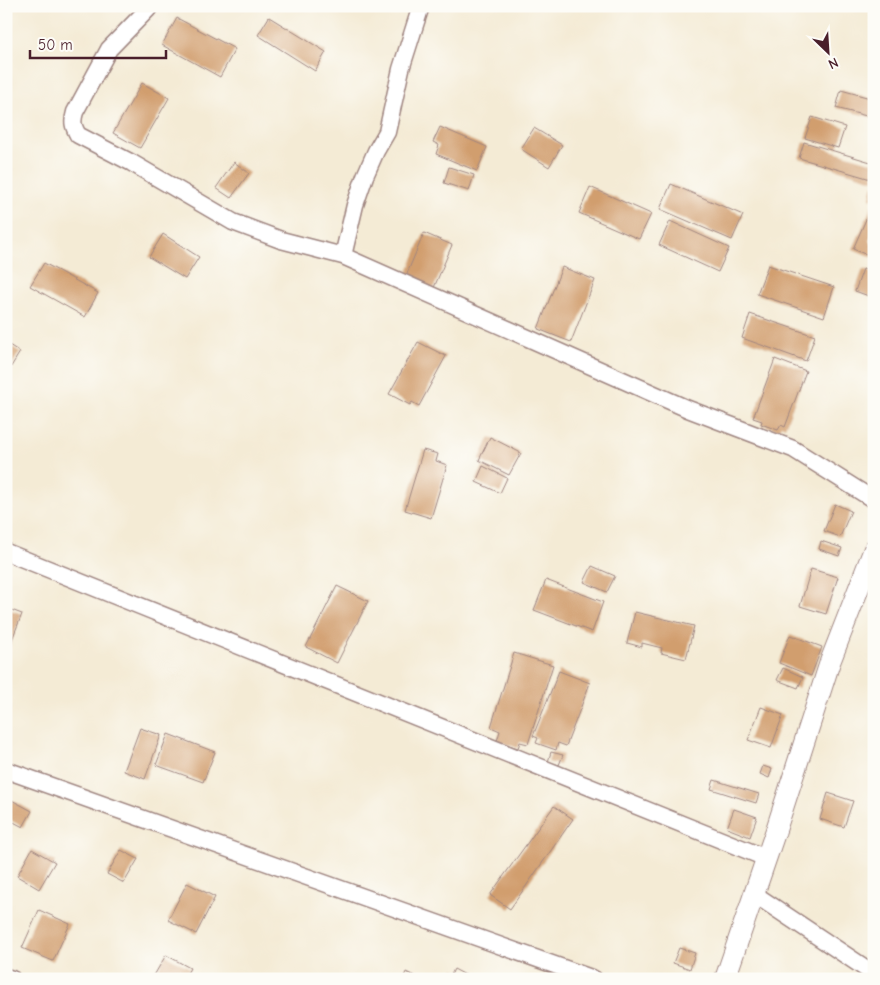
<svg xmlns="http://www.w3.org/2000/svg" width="880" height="985" viewBox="0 0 880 985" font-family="'Comic Neue',sans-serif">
<rect width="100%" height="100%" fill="#fdfcf7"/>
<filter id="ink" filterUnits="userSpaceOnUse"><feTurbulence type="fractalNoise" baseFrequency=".02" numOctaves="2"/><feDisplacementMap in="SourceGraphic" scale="10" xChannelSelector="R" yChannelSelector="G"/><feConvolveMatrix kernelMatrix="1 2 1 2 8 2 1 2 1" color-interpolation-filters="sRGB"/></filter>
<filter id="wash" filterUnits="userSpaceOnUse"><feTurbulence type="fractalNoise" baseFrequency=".0096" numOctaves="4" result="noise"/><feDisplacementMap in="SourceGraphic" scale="20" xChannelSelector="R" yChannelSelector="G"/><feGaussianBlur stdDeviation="1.12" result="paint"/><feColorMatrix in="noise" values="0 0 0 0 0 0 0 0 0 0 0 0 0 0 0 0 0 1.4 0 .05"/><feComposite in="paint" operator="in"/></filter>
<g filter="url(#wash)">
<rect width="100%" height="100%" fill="#f4ebd5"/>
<g id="blocks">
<path fill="#d19e6e" d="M269 17 326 52 315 71 258 35Z
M177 18 235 49 220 77 162 45Z
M142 83 169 98 140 148 113 133Z
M841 90 874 99V118L836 108Z
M812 117 845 127 838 148 805 138Z
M440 127 487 147 477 171 436 154 439 145 433 142Z
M534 128 562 145 549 167 521 149Z
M804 142 874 163V180L799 158Z
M234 162 249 173 231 198 216 188Z
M449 167 474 175 469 191 444 183Z
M671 184 743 215 732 240 660 209Z
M873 185H874V199L870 198Z
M590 187 651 214 639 239 579 213Z
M874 201V230L869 241 874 243V258L853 249Z
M670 221 729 248 718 272 659 245Z
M424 233 452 245 433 290 406 276Z
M163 234 199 257 185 279 149 257Z
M44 263 98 293 85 317 30 286Z
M768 265 834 287 824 317 757 294Z
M562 267 595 280 571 342 538 329Z
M863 269 874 272V298L855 291Z
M750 314 815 336 806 361 742 338Z
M418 342 446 356 419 406 412 402 410 405 389 394Z
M6 343 20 352 9 370 6 368Z
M775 359 806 371 785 427 781 425 778 430 761 424 762 421 753 418Z
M490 437 521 453 509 475 479 460Z
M423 450 438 454 436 461 447 465 431 518 405 510Z
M483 466 507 478 500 493 476 482Z
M835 504 851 511 840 537 824 531Z
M821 541 842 548 839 556 819 549Z
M592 566 615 576 607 592 584 582Z
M811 569 838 577 826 614 800 606Z
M546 580 603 602 592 632 534 610Z
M337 586 368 601 337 663 306 647Z
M6 608 22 614 6 655Z
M635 612 694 626 686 659 661 653 662 648 642 643V647L627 643Z
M790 635 822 647 811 676 779 663Z
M514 653 553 665 528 744 520 742 518 748 497 741 500 731 491 727Z
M783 668 803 677 798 688 777 680Z
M559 671 590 683 566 746 558 743 556 750 536 743 538 738 533 736Z
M761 707 783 715 771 748 748 740Z
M140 728 161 735 145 779 124 771Z
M168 734 215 752 203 782 156 765Z
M551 752 563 755 559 765 548 762Z
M763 766 772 769 769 778 760 774Z
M714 780 759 794 756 803 711 789Z
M828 793 853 801 844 827 820 819Z
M6 797 32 811 23 827 6 818Z
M554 806 573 819 510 909 490 895Z
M734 809 757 817 750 837 727 828Z
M32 849 55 862 39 889 17 876Z
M121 850 138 859 124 883 107 874Z
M187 883 215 897 196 934 168 920Z
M39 910 70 924 53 961 22 948Z
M679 948 695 953 690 969 673 963Z
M166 955 190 968 184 979H152Z
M454 969 473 979H449Z
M406 972 421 979H403Z"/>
</g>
</g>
<g filter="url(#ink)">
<use href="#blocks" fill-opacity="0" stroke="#9f8580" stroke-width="1"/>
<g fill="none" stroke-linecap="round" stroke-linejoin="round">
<g stroke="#9f8580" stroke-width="19">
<path id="minor" d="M147 6 148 9 109 49 75 112C72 122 73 126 78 135L132 163 233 222 281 240 343 256 688 409 793 449 874 500
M343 256 355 205 365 176 376 151 387 132 401 69 421 6
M6 552 766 858
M6 770 594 979
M754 894 874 974
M6 977 12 979"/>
</g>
<g stroke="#9f8580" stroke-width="22">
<path id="tertiary" d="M725 979 776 830 830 662 874 549"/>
</g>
<use href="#minor" stroke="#fff" stroke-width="16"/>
<use href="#tertiary" stroke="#fff" stroke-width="20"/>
</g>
</g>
<rect width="880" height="985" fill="none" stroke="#fdfcf7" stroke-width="25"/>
<g transform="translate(828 52) rotate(155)" stroke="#fdfcf7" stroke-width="4" paint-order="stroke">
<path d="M0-4L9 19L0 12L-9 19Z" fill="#4a1f2b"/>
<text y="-8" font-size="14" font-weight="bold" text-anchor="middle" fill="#4a1f2b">N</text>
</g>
<path d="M30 50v8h136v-8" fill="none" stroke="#4a1f2b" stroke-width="2.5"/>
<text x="38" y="50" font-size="15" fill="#4a1f2b" stroke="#fdfcf7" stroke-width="4" paint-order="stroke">50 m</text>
</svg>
